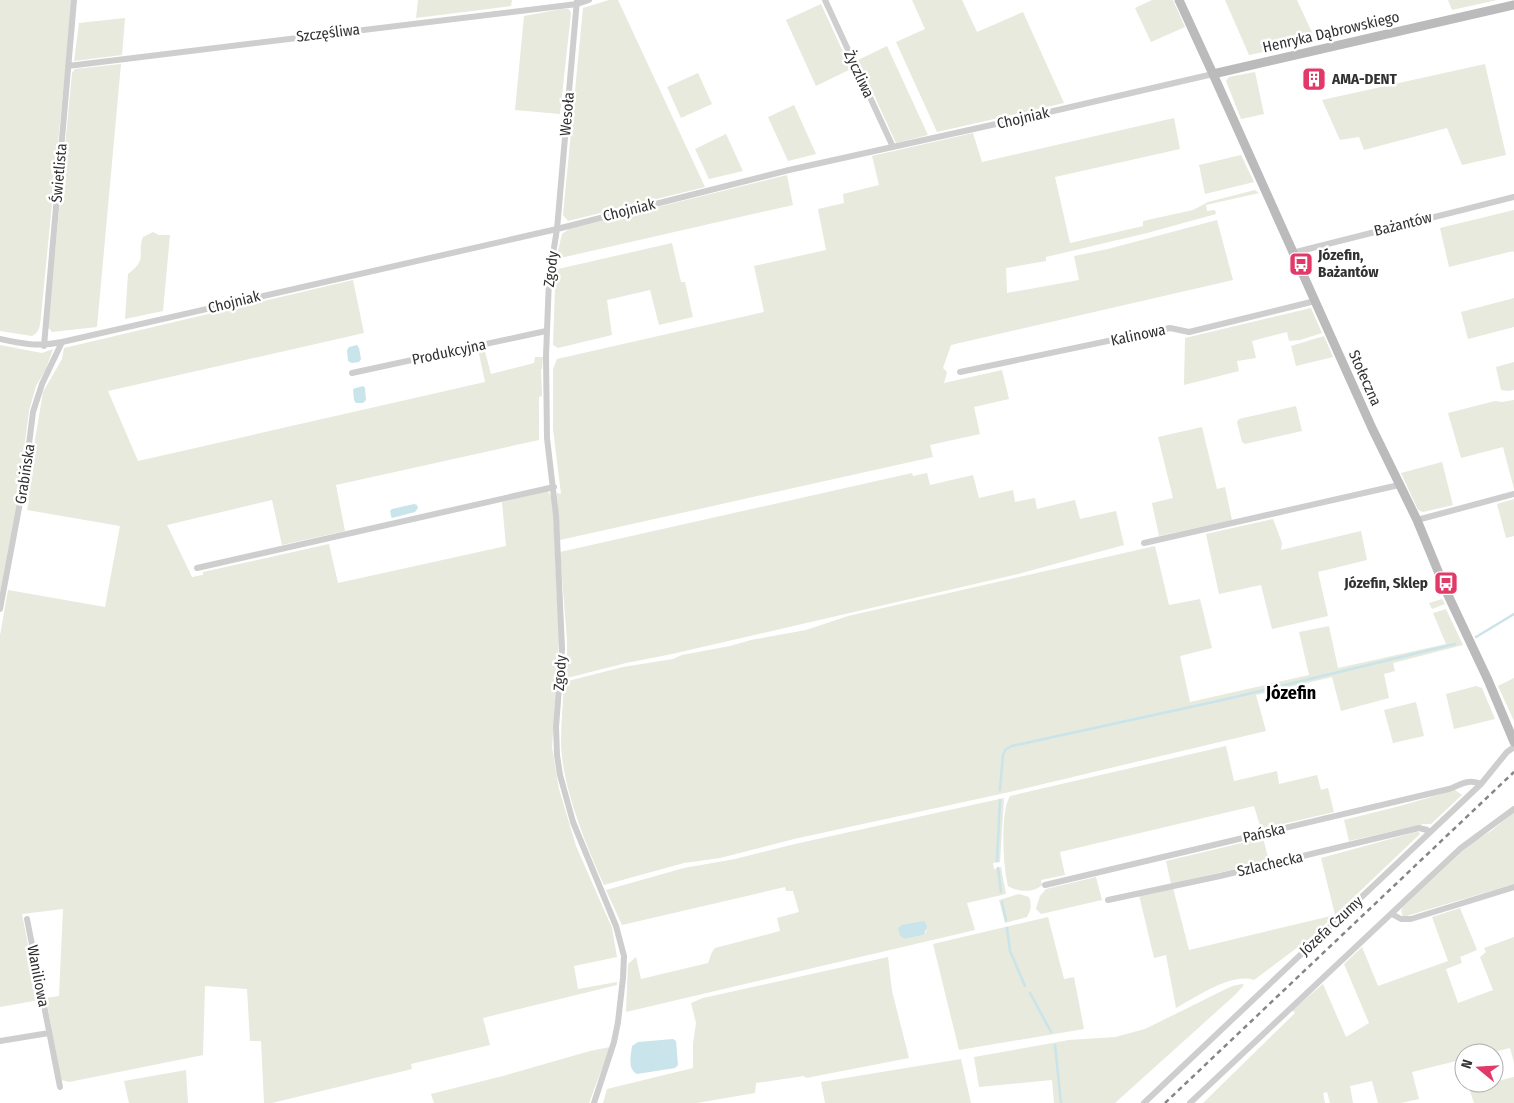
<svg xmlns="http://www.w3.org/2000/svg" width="1514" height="1103" viewBox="0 0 1514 1103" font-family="'Fira Sans Condensed',sans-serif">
<rect width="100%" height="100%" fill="#fff"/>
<path fill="#e7eadc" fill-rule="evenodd" d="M0 0H72L41 316C40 325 40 332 32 336L0 331Z
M418 0H512L511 6 416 18Z
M609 0H618L705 187 568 221 563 215 583 8Z
M912 0H962L977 32 1023 12 1064 103 937 132 896 42 925 29Z
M1152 0H1173L1185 27 1151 42 1135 8Z
M1225 0H1297L1316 41 1249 55Z
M1448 0H1497L1452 10Z
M821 4 851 69 816 86 786 20Z
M562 9H569L571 13 560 114 515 110 524 16Z
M125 18 122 55 74 61 79 23Z
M887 46 928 135 896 143 858 60Z
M121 64 97 327 52 332 48 327 72 73 75 69Z
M1485 64 1506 155 1462 165 1447 128 1364 150 1359 137 1340 140 1322 100Z
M1255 72 1264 114 1241 119 1226 81 1229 77Z
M698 73 712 104 681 118 667 87Z
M794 105 816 154 788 161 768 117Z
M1174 118 1180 149 1055 177 1070 243 1143 226V221L1193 210 1208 202 1255 190 1259 193 1206 205 1207 211 1215 210 1216 214 1147 233 1046 257V261L1006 268 1007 293 1079 280 1074 256 1108 249 1217 220 1233 280 951 345 943 368 947 372 944 383 1002 370 1009 399 974 407 980 434 930 445 933 457 560 540 557 493 561 494 553 429V369L557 359 764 312 754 266 826 250 818 209 844 203 843 194 879 185 872 156 973 133 982 162Z
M726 134 743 171 709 179 695 149Z
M1241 155 1254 182 1205 194 1199 165Z
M787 175 793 205 556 259 562 234 569 229Z
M1514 210V253L1513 251 1449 267 1440 228Z
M153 232 159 235H170L163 311 125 319 128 274C149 258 136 255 143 237Z
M672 243 681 282H685L693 317 659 325 650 290 607 300 612 335 558 348 553 345 555 289 558 269Z
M353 280 364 333 108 391 138 461 485 382 478 349 484 348 491 374 534 363 535 357H543L542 369H541L542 396 539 397V440L336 485 345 531 282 545 272 500 167 525 192 577 203 575V572L329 544 338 583 506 546 502 502 548 491 552 498 553 510 559 641 552 747 559 789 576 846 612 928 617 957 574 966 578 989 617 982V985L483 1018 490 1045 411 1064 412 1069 272 1103H264L261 1041H250L247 989 205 986 203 1055 69 1082 61 1080 46 998 59 996 63 909 22 914 39 1000 0 1007V635L8 590 105 607 120 526 27 510 29 501 25 500 43 392 62 359 64 348Z
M1514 298V327L1468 339 1461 312Z
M1311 308 1322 333 1300 340 1289 341 1287 332 1252 341 1256 358 1237 361 1239 371 1184 385 1185 338Z
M1324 336 1333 357 1296 366 1291 346Z
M0 345 42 353 53 349 46 369 36 386 29 411 17 504 0 593Z
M1514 362V390L1509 391 1501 390 1496 367Z
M1514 400V489L1503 447 1461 458 1448 413 1495 401 1502 402Z
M1296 406 1302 431 1245 444 1242 442 1237 422 1239 419Z
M1202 427 1217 489 1225 487 1232 520 1159 536 1152 503 1173 498 1158 437Z
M1442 462 1453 505 1423 512 1418 510 1401 473Z
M912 473 913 476 927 473 930 485 973 475 979 498 1013 490 1015 502 1035 498 1037 509 1075 500 1080 519 1116 511 1124 545 1018 574 672 654 626 663 567 678V640L560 552Z
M1514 499V536L1506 538 1497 504Z
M1273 519 1282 543 1281 550 1361 531 1367 560 1318 572 1328 616 1272 629 1261 585 1219 594 1206 534Z
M1155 546 1169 605 1200 599 1212 648 1180 656 1190 702 1309 675 1299 632 1329 626 1338 668 1446 644 1433 613 1446 609 1463 645 1393 663 1395 671 1384 674 1389 698 1341 711 1332 677 1256 695 1266 731 1005 793 794 839 720 858 684 863 604 885C586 845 562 787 561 743 561 723 563 702 564 682L623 667 673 659 682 655 730 646 751 640 806 630 848 616Z
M1442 599 1445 604 1432 609 1429 603Z
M1514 678V721L1498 686Z
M1476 686 1482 688 1495 719 1454 729 1446 694Z
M1416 702 1424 736 1393 743 1384 710Z
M1226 746 1234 781 1277 771 1279 784 1317 775 1321 790 1328 788 1334 812 1261 829 1254 806 1060 852 1065 875 1041 880 1042 885C1034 893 1017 892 1008 886 1003 868 1000 811 1010 796Z
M1455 790 1462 795 1431 824H1424L1349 841 1344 820 1400 806Z
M1004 798 1000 862 993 863 994 869 1001 867 1006 894 967 903 975 930 626 1012 628 964 636 957 641 979 708 963 712 952 715 948 780 931 777 918 799 912 793 891H786L785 887 622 925 606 890 684 868 735 859 795 844ZM927 930 924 935 904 939 900 936Z
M1514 812V884L1403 917 1401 911 1403 907 1471 843 1491 831Z
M1416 832H1419L1420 834 1314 935 1254 980C1232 972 1196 997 1176 1008L1166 955 1154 958 1139 895 1173 888 1189 950 1335 915 1321 858Z
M1263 838 1269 861 1171 884 1166 861Z
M1096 877 1102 900 1041 914 1036 909 1037 905 1040 896 1046 889Z
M1019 894 1029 897C1032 905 1031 910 1027 917L1005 923 999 900Z
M1460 908 1477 950 1460 957 1462 963 1446 969 1458 1003 1493 990 1480 957 1486 952 1484 948 1514 937V1063L1510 1048 1490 1053H1464V1059L1412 1072 1419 1099 1401 1103H1378L1372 1081 1350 1086 1353 1103H1330L1327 1092 1323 1093 1325 1103H1203L1295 1013 1292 1010 1323 984 1346 1037 1369 1023 1344 964 1362 947 1378 986 1448 961 1432 917Z
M1048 917 1064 979 1074 977 1084 1029 959 1050 933 944Z
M888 957 892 991 909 1058 806 1078 804 1076 756 1083 755 1093 697 1103H603L607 1089 693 1068V1044L696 1023 691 1003 703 998Z
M1242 984 1244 985 1236 994 1115 1103H1054L1052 1080 979 1087 974 1057 1069 1040 1115 1037 1145 1029 1232 986Z
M610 1047 589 1103H434L431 1094 503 1076 590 1051Z
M961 1059 971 1103H825L821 1082Z
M186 1070 188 1103H129L124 1081Z
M1514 1077V1103H1474L1469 1088Z"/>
<path fill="#c9e4ea" d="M357 345 359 348 361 359 359 362 352 363 348 361 347 350 349 347Z
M363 386 365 388 366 400 363 403H356L354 400 353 389Z
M414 504 417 505 418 508 415 512 392 518 391 516 390 511 392 509Z
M924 921 927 926 924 935 904 939 900 936 898 928 902 925Z
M673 1039 676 1041 678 1065 675 1068 637 1074C627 1069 631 1055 632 1046L638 1042Z"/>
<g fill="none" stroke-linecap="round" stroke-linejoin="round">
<path stroke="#c9e4ea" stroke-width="2.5" d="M1476 637 1514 614
M1000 790 1003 755 1006 749 1012 746 1227 699 1455 644
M997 861 1000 800
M998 868 1001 892
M1002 902 1006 920
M1007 928 1010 951 1025 986
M1030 993 1051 1032
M1055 1045 1061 1103"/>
<path stroke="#cecece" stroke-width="6" d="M577 0 557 229 549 279 546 356 547 438 556 515 562 649 556 727 557 755 560 775 573 822 616 926 624 956 623 978 618 1022 614 1042 594 1103
M825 0 893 147
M68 66 577 4 589 0
M1292 253 1514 197
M0 339C23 344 38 347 62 342L557 229 789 170 1032 116 1213 74
M44 346 74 0
M960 372 1170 328 1189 332 1315 301
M352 373 546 331
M1417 520 1514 494
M1144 543 1399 485
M197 568 554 487
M0 609 25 476 33 412 42 384 62 342
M1045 885 1449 789C1460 785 1469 778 1481 784
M1108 900 1220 876 1419 828 1427 830 1430 832
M1392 914 1401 919H1411L1514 887
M27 919 60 1087
M0 1041 49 1033
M1144 1103 1481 784 1507 752 1514 747
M1190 1103 1461 848 1514 809"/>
<path stroke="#bbb" stroke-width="9" d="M1179 0 1213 74 1372 428 1417 520 1447 593 1488 680 1514 742
M1213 74 1514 5"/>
<path stroke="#868686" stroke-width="2.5" stroke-dasharray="5 4" stroke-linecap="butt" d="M1165 1103 1514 772"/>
</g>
<defs>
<g id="building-square" transform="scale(1.25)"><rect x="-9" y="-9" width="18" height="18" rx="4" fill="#e13a69" stroke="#fff"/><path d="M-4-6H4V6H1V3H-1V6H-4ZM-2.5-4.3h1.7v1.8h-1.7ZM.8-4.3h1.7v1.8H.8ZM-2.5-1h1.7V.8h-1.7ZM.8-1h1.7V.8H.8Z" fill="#fff"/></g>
<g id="bus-square" transform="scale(1.25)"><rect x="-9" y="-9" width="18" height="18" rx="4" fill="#e13a69" stroke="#fff"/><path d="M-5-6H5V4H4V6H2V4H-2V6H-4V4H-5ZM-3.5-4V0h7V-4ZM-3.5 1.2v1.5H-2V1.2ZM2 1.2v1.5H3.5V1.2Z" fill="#fff"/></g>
</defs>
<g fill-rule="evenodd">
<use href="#building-square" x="1314" y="79"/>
<use href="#bus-square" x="1301" y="264"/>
<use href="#bus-square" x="1446" y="583"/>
</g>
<g text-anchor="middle" stroke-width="5" stroke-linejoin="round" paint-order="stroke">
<g font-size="15" fill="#313131" stroke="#fff">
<text transform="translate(1331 32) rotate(-13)" y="5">Henryka Dąbrowskiego</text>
<text transform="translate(328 33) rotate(-7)" y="5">Szczęśliwa</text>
<text transform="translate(859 74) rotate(65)" y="5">Życzliwa</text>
<text transform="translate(567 114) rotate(-85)" y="5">Wesoła</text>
<text transform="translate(1023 118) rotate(-13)" y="5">Chojniak</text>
<text transform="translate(59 173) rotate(-85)" y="5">Świetlista</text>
<text transform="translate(629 210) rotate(-14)" y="5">Chojniak</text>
<text transform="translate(1403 224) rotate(-14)" y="5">Bażantów</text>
<text transform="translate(551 269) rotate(-83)" y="5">Zgody</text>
<text transform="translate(234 302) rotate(-14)" y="5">Chojniak</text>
<text transform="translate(1138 335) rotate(-12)" y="5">Kalinowa</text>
<text transform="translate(449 352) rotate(-12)" y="5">Produkcyjna</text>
<text transform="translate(1365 378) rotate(66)" y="5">Stołeczna</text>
<text transform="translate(25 474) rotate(-81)" y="5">Grabińska</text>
<text transform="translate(560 673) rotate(-86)" y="5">Zgody</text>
<text transform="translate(1264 833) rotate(-13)" y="5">Pańska</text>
<text transform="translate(1270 864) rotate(-13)" y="5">Szlachecka</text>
<text transform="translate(1331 926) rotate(-43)" y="5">Józefa Czumy</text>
<text transform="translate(38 976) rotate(79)" y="5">Waniliowa</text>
</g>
<g font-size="15" font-weight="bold" fill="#313131" stroke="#fff" text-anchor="start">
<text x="1332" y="84">AMA-DENT</text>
<text x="1318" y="260">Józefin,<tspan x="1318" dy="17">Bażantów</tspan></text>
<text x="1428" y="588" text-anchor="end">Józefin, Sklep</text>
</g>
<g font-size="18" font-weight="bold" fill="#000" stroke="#fff">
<text x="1291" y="699">Józefin</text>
</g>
</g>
<g transform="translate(1479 1068) rotate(288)"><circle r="24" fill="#ffffff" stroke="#adadad"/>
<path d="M0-4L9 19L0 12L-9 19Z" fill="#e13a69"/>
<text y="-8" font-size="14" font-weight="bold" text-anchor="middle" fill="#313131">N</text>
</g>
</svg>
